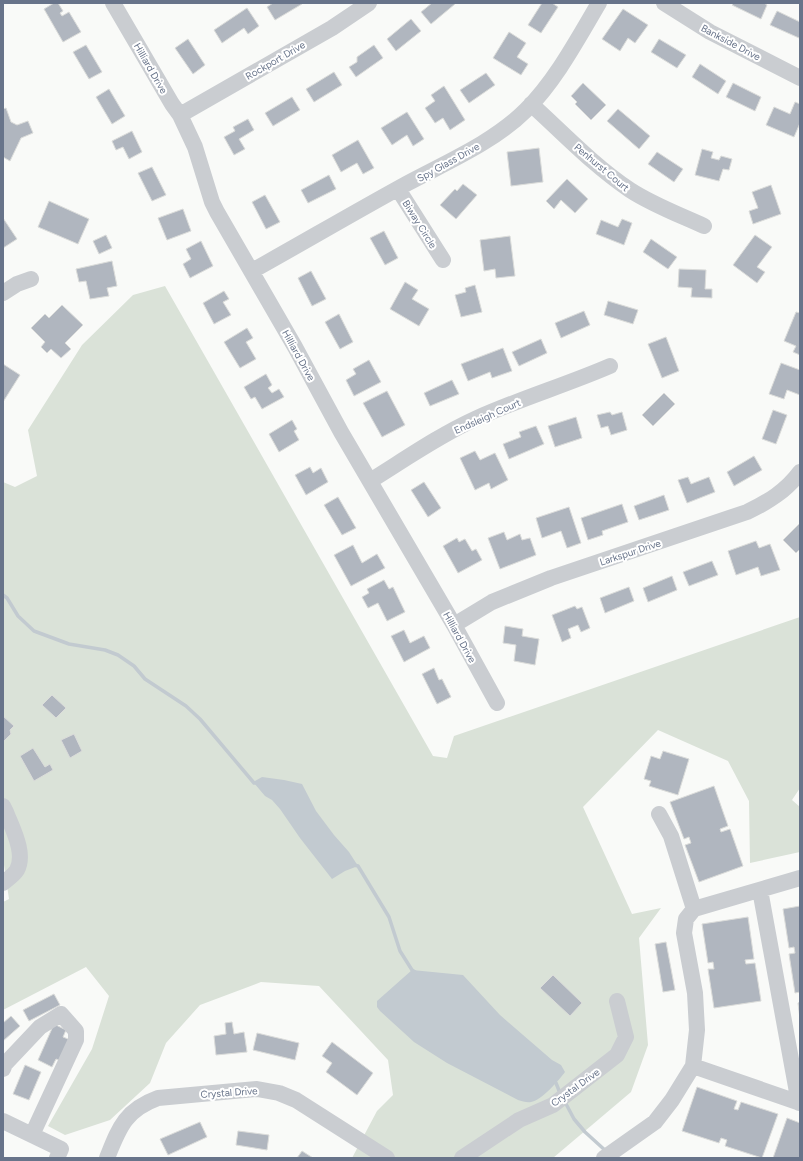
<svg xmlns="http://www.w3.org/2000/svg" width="803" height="1161" viewBox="0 0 803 1161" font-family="Figtree,sans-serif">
<rect width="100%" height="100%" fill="#f9faf8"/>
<path fill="#dae2d8" d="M165 286 433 756 447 758 454 736 800 617V788L792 800 800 807V852L750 863 749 801 728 761 658 730 583 807 632 914 661 908 639 938 648 1045 631 1092 553 1158H352L377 1111 393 1095 388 1060 319 986 261 982 200 1005 166 1043 150 1083 110 1120 65 1135 48 1126 92 1049 109 996 86 967 3 1010V902L9 899 4 865H3V482L15 487 37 476 28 430 82 345 133 295Z"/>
<path fill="#c2cad0" d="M262 777 284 780 302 784 316 811 334 835 349 852 358 866 345 871 332 879 300 838 280 809 272 800 265 796 254 783 255 781Z
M412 970 463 975 500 1015 552 1060 561 1065 565 1072C559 1080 541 1101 531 1102 527 1103 522 1101 518 1100L447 1063 414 1042 380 1011 377 1007V1001Z"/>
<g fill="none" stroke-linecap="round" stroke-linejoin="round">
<path stroke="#c2cad0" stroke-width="3.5" d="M3 595 7 598 18 616 34 631 69 644 105 650 118 655 134 666 145 679 186 706 200 719 254 783H257
M354 865 358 866 389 917 400 951 412 970 415 972
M553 1081 556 1083 560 1093
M565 1102 574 1119 585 1132 607 1152"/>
</g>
<path fill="#b0b6bf" stroke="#dbdcda" d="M54 3H58L63 11 60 13 62 16 69 12 81 32 63 42 44 9Z
M273 3H301L302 4 275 20 267 7Z
M432 3H454L455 4 431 24 421 12Z
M542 3H552L558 7 541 33 528 25Z
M734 3H764L767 5 761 19 732 5Z
M247 8 259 26 248 34 244 28 222 43 214 30Z
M623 9 648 25 635 43 628 38 620 51 602 39Z
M777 11 800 22V35L799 38 770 25Z
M411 19 421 31 396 51 387 39Z
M509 32 526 43 517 57 528 64 521 75 493 58Z
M188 39 205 65 193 74 175 48Z
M659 39 686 55 677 68 651 52Z
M86 45 102 72 89 79 73 52Z
M374 45 383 58 356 77 349 67 357 62V57Z
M700 64 726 81 718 94 692 77Z
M334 72 342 85 314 102 306 89Z
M486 73 495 85 469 103 460 90Z
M583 83 606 105 591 120 575 104 577 102 571 96Z
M733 83 761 97 755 111 726 97Z
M444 86 465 120 450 130 443 118 435 123 425 108 435 101 431 95Z
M109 89 125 116 112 124 96 97Z
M292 97 300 110 273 126 265 113Z
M795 102 800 104V123L794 137 766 125 774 107 790 114Z
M6 108 11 122 17 125 28 121 33 133 21 138 10 161 3 157V109Z
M618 109 650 136 639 149 607 121Z
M407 112 424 139 413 146 407 135 392 145 381 128Z
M248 119 254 130 239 139 245 149 234 155 224 137 235 131 233 127Z
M132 131 142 152 129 159 123 147 116 150 112 141Z
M358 140 374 168 363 174 357 163 341 172 332 155Z
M539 148 543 182 511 186 507 152Z
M702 149 713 152 711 158 719 160 721 156 732 159 729 170 723 169 719 181 695 175Z
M657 152 683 169 674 182 648 164Z
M152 167 166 195 152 201 138 173Z
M329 175 336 189 308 203 301 190Z
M567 179 588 199 575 213 561 200 554 209 546 201Z
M463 184 477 195 456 219 440 205 455 189 457 191Z
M771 185 781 214 753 224 749 211 758 208 752 192Z
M265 195 280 222 266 229 252 202Z
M49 201 89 219 78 244 38 227Z
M183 209 191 231 167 240 158 218Z
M3 218 17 239 3 248Z
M622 219 632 223 624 245 596 234 601 220 618 227Z
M384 231 398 258 385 265 370 238Z
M106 235 112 248 99 254 93 241Z
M755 235 772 247 757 267 765 272 757 283 733 265Z
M510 236 515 276 496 278 495 269 484 271 480 240Z
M651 239 677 257 668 269 643 252Z
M201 241 213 266 190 278 183 264 191 259 186 249Z
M112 261 117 286 107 288 109 296 90 299 86 281 79 282 76 269Z
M679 269 706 270 705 289H712V298L691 297 692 288 678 287Z
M311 271 326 299 312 306 298 278Z
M405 282 418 290 412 299 429 309 419 326 390 309Z
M475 285 482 312 461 317 455 295 466 292 465 288Z
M224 291 229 299 223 302 231 315 214 324 203 303Z
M608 301 638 310 633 324 604 315Z
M62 305 83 325 65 343 71 349 61 358 51 349 47 353 41 347 45 342 31 328 45 314 49 318Z
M584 311 590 325 561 338 555 323Z
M796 312 800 313V355L793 352 796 346 784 341Z
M339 314 353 342 340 349 325 322Z
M247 328 253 338 246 342 256 359 240 368 224 342Z
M666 337 679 371 662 378 648 344Z
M541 339 547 353 519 366 512 352Z
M503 348 512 371 492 378 490 372 468 381 461 364Z
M369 360 381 382 354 396 346 380 356 374 353 369Z
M781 363 800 370V395L787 390 784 399 769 394Z
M3 364 20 375 3 402Z
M266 374 272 385 268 388 272 393 279 389 284 397 262 409 255 397 251 399 244 387Z
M452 380 459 394 430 406 424 393Z
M387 391 405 425 382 437 363 403Z
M664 393 675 404 653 426 642 415Z
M773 410 787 415 776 444 762 439Z
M610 412 612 415 622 412 627 430 611 435 608 426 601 428 597 415Z
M576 417 582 438 555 447 548 426Z
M292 420 297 429 294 431 299 440 279 452 269 434Z
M536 426 544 444 509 459 503 444 521 437 519 432Z
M475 451 480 460 495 453 508 480 491 489 489 483 475 490 460 458Z
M754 456 762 470 734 486 727 472Z
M310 467 313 473 321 468 328 482 306 495 295 475Z
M688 477 691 484 709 477 715 492 687 503 678 480Z
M424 482 441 508 428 517 411 490Z
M664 495 669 510 639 520 634 506Z
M338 497 356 528 342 535 324 505Z
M622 504 628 522 602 531 603 535 588 540 581 518Z
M569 507 581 543 567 548 561 531 542 538 536 518Z
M800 523V549L796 553 783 540Z
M504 532 507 540 520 534 522 540 530 538 536 555 500 569 488 538Z
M457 538 459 542 465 539 472 551 476 549 482 560 458 573 443 546Z
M756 541 759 548 770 544 780 570 761 576 758 567 736 575 728 551Z
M353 545 362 563 377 554 385 568 351 586 334 555Z
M712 561 718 575 689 586 683 572Z
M672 576 677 590 648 602 643 588Z
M384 580 389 589 393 587 405 612 387 621 378 603 368 608 362 597 369 593 367 589Z
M629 587 634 601 605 613 600 598Z
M575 606 577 609 582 607 590 628 581 632 578 625 568 629 571 638 562 642 552 615Z
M505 626 523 629 522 636 539 639 535 665 514 661 516 645 503 643Z
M404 630 410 643 424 636 430 648 404 662 391 636Z
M434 668 439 680 442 679 451 697 437 704 422 674Z
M52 695 66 708 56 718 42 705Z
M3 716 14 726 10 730 11 734 3 742Z
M74 734 82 751 70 758 61 740Z
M33 748 45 767 50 764 53 770 34 781 20 756Z
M663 751 689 759 678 795 649 786 651 781 644 779 651 756 660 759Z
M714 786 728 826 720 829 721 832 730 829 743 866 699 882 685 845 691 843 689 837 684 839 670 802Z
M800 906V992L795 993 789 954 795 953 794 947 789 948 783 909Z
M748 917 754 959 745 960 746 964 755 963 761 1001 714 1008 708 969H714L713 962 708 963 702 924Z
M666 942 675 990 663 992 655 944Z
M553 975 582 1003 570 1016 540 988Z
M54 994 60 1005 29 1021 23 1010Z
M800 1002V1019L798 1003Z
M11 1016 20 1026 3 1041V1023Z
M232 1022 234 1034 244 1032 247 1052 216 1055 214 1036 226 1034 225 1023Z
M54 1024 66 1030 63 1037 73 1041 64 1062 56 1059 52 1067 38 1060Z
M257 1033 299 1043 295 1060 253 1050Z
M332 1042 373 1073 357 1095 326 1072 332 1063 322 1056Z
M25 1065 41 1072 29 1100 13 1094Z
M697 1087 737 1101 734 1109 738 1110 741 1102 778 1114 762 1158 725 1146 727 1140 721 1138 719 1143 682 1131Z
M787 1118 800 1123V1158H773Z
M200 1122 207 1137 168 1155 160 1139Z
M238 1131 269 1135 267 1150 236 1145Z
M302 1151 313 1158H297Z"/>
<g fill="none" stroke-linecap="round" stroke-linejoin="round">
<path stroke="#cacdd1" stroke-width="16" d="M113 3 172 104 180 115 195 147 212 202 217 212 295 347 341 432 454 625 497 703
M664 3 710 32 800 78
M531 104C563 133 594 166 630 190 653 205 680 215 704 226
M180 115 332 28 369 3
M398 189 443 260
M252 271C304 242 355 212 408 183 447 162 494 142 526 110 556 80 577 40 599 3
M3 293 17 284 31 279
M370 481C404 460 438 436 475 419 519 399 566 385 610 366
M454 625 492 602 551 578 747 512C768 502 786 491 800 472
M3 806 6 812C12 828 26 853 17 870 14 875 8 879 3 883
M760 890 799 1103
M694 909 800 878
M693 1066 800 1103
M3 1069 5 1064 40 1027 61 1014 76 1031V1040L32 1135 3 1121
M32 1135 61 1149 57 1158
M107 1158C119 1128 125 1110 158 1098L257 1089 279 1093 296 1100 387 1158
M462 1158 519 1120 553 1105 617 1055 626 1037 617 1001
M604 1158 655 1122 672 1100 693 1066 697 1030 695 993 684 933 686 919 694 909 671 836 659 814"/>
</g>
<g text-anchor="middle" stroke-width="4" stroke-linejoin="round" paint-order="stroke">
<g font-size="10" fill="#68748a" stroke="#fff">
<text transform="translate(731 42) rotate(28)" y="4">Bankside Drive</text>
<text transform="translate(275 60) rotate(-30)" y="4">Rockport Drive</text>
<text transform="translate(151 68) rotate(60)" y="4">Hilliard Drive</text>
<text transform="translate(448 162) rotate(-29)" y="4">Spy Glass Drive</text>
<text transform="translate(602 167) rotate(40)" y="4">Penhurst Court</text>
<text transform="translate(420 224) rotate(58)" y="4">Biway Circle</text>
<text transform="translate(299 355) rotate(61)" y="4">Hilliard Drive</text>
<text transform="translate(487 416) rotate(-24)" y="4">Endsleigh Court</text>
<text transform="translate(630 552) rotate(-18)" y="4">Larkspur Drive</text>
<text transform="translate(460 637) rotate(61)" y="4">Hilliard Drive</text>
<text transform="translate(575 1087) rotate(-36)" y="4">Crystal Drive</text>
<text transform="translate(229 1092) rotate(-4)" y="4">Crystal Drive</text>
</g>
</g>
<rect width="803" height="1161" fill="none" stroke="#68748a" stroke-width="8"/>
</svg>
